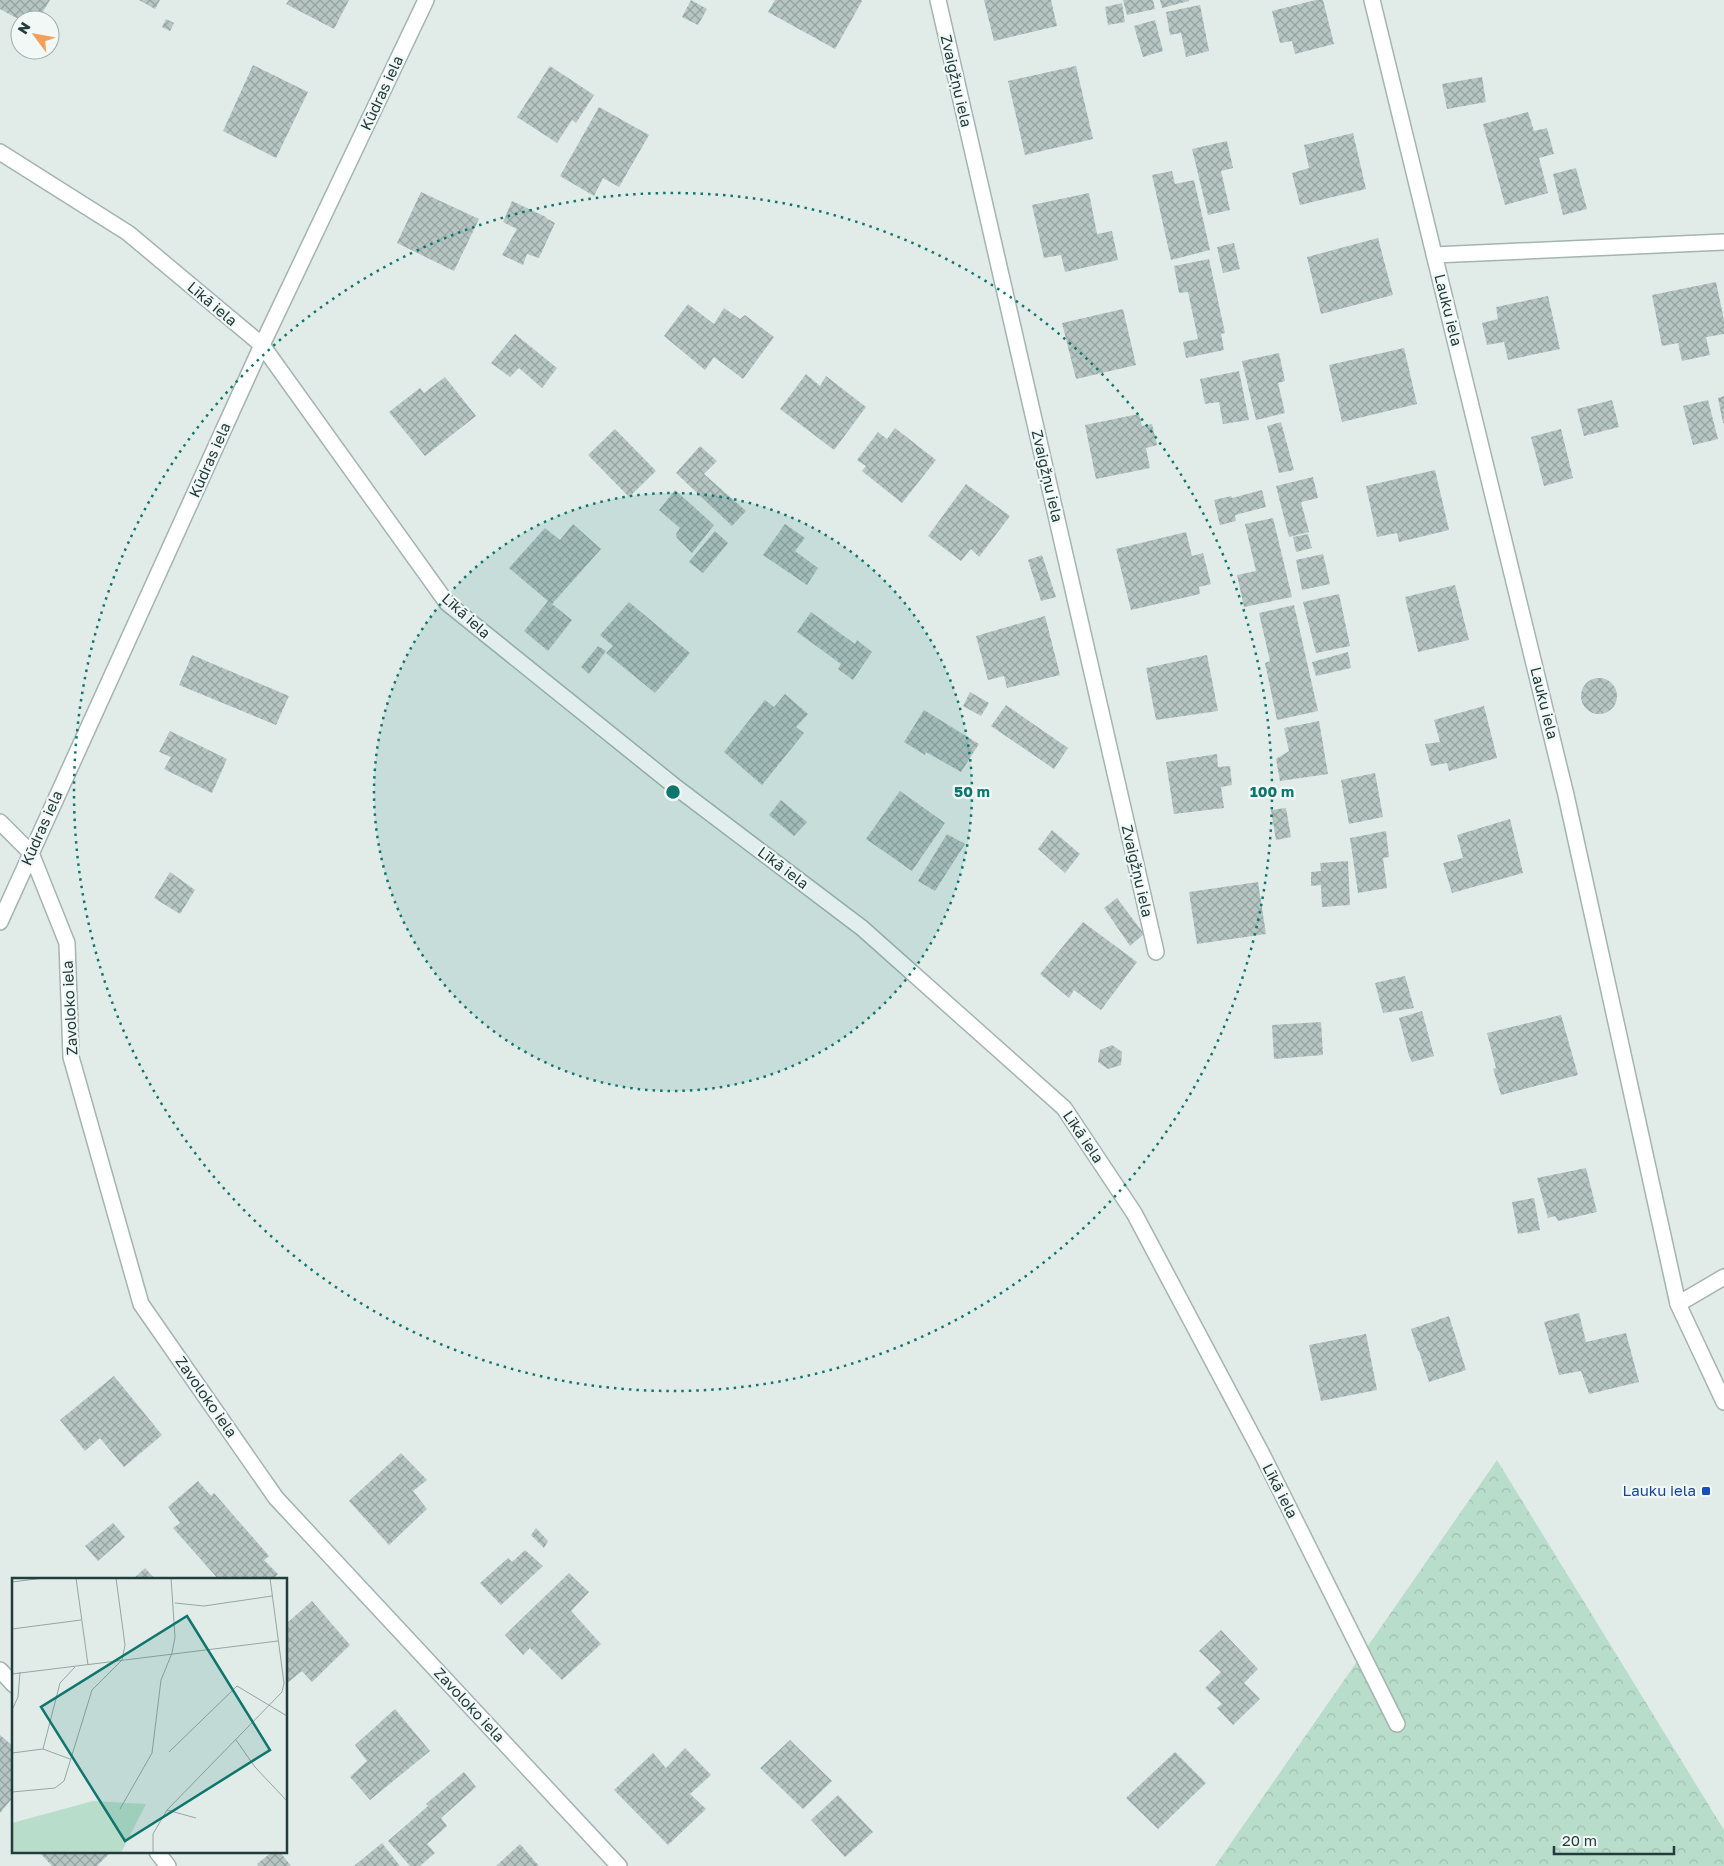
<svg xmlns="http://www.w3.org/2000/svg" width="1724" height="1866" viewBox="0 0 1724 1866" font-family="'Golos Text',sans-serif">
<defs>
<pattern id="forest-crowns" width="20" height="18" patternUnits="userSpaceOnUse" patternTransform="scale(1.25)"><rect width="20" height="18" fill="#b9ddcb"/><path d="M2 6a3 3 0 1 1 6 0M12 15a3 3 0 1 1 6 0" fill="none" stroke="#9fbfaf"/></pattern>
<pattern id="building-cross-hatch" width="8" height="8" patternUnits="userSpaceOnUse" patternTransform="scale(1.25)"><rect width="8" height="8" fill="#b6c6c3"/><path d="M0 0l8 8M0 8l8-8" fill="none" stroke="#94a2a0"/></pattern>
</defs>
<rect width="100%" height="100%" fill="#e1ece9"/>
<path fill="url(#forest-crowns)" d="M1497 1460 1724 1830V1866H1215Z"/>
<path fill="url(#building-cross-hatch)" d="M0 0H50L38 20H20L0 9Z
M139 0H160L155 9Z
M289 0H349L334 29 286 4Z
M691 0 707 9 698 25 682 17Z
M775 0H861L862 1 835 49 768 12Z
M984 0H1051L1057 26 994 41Z
M1123 0H1153L1155 9 1127 15Z
M1160 0H1189V1L1162 8Z
M1316 0H1323L1334 44 1295 54 1292 41 1280 43 1272 11Z
M1122 3 1125 22 1108 25 1105 7Z
M1200 5 1209 51 1186 57 1181 33 1170 35 1166 12Z
M166 19 174 23 170 31 162 27Z
M1155 20 1163 51 1143 57 1134 26Z
M253 65 308 92 276 158 223 131Z
M550 66 594 95 576 123 572 120 557 143 517 117Z
M1076 66 1093 139 1025 155 1008 81Z
M1482 77 1486 102 1447 109 1442 84Z
M599 107 649 135 619 187 603 178 594 196 560 176Z
M1528 112 1534 131 1547 128 1554 154 1539 158 1548 193 1505 205 1483 124Z
M1353 133 1366 189 1300 205 1292 173 1309 168 1304 145Z
M1227 141 1233 168 1221 171 1230 210 1208 215 1192 149Z
M1576 168 1587 209 1563 215 1553 174Z
M1172 171 1175 184 1194 180 1210 250 1171 260 1152 175Z
M421 192 479 219 454 271 397 243Z
M1089 193 1097 234 1112 231 1118 260 1065 272 1061 255 1044 258 1032 205Z
M512 201 546 217V218L555 223 539 258 527 254 523 265 502 255 517 229 503 222Z
M1378 238 1393 295 1321 314 1307 257Z
M1234 243 1240 269 1223 273 1217 247Z
M1209 259 1225 333 1221 334 1224 350 1186 358 1183 342 1198 339 1188 292 1179 293 1174 266Z
M1716 282 1724 320V334L1706 337 1710 355 1682 361 1678 343 1662 346 1652 295Z
M1548 296 1560 349 1508 360 1504 342 1487 345 1482 323 1498 319 1496 307Z
M688 304 714 324 724 308 740 319 745 315 774 337 743 379 714 357 705 370 664 336Z
M1123 309 1136 365 1076 379 1062 323Z
M515 334 557 368 542 388 519 368 510 377 491 363Z
M1404 348 1417 404 1342 422 1329 365Z
M1279 353 1285 381 1278 383 1285 413 1256 420 1242 361Z
M1239 371 1249 420 1223 424 1219 402 1205 404 1200 379Z
M806 374 820 386 826 376 866 407 834 450 780 409Z
M445 377 476 416 425 456 389 412 420 388 424 393Z
M1724 396V423H1723L1718 398Z
M1612 400 1619 427 1584 436 1577 409Z
M1708 400 1718 439 1693 445 1683 406Z
M1139 414 1142 426 1152 424 1157 445 1146 448 1150 468 1096 479 1085 425Z
M1281 422 1294 470 1279 473 1267 426Z
M895 428 936 460 902 503 862 471 866 466 857 460 878 432 887 439Z
M615 429 656 471 629 497 588 455Z
M1561 429 1573 478 1544 486 1531 437Z
M700 446 717 461 704 474 746 511 732 526 676 473Z
M1435 470 1449 530 1399 542 1397 533 1377 537 1366 486Z
M1313 477 1318 498 1301 502 1309 532 1289 537 1276 486Z
M966 484 1010 516 979 557 971 549 961 561 928 536Z
M675 490 714 525 692 553 677 538 676 534 680 528 659 510Z
M1262 490 1266 507 1235 515 1236 521 1220 525 1214 500 1231 496 1232 498Z
M1273 518 1292 597 1244 607 1237 575 1256 571 1245 524Z
M573 524 601 549 552 604 572 620 548 651 524 631 548 601 509 568 545 528 560 540Z
M785 524 805 538 795 551 818 568 807 585 763 555Z
M715 531 728 543 703 573 689 562Z
M1186 532 1192 556 1203 553 1211 584 1199 587 1200 594 1131 610 1116 549Z
M1308 534 1312 548 1296 552 1293 537Z
M1323 554 1330 584 1302 590 1296 560Z
M1042 555 1056 597 1041 601 1028 560Z
M1455 585 1469 640 1418 652 1405 597Z
M1339 594 1350 646 1316 653 1303 602Z
M629 602 690 653 655 693 606 653 613 646 600 635Z
M1294 605 1318 711 1277 720 1265 663 1270 661 1259 613Z
M811 612 855 644 857 640 872 652 853 680 838 669 841 664 797 632Z
M1045 616 1060 675 1007 688 1004 676 988 680 976 636Z
M598 646 606 651 589 674 581 667Z
M1348 652 1351 668 1316 676 1312 662Z
M192 655 289 696 276 725 179 685Z
M1207 655 1218 711 1156 720 1146 668Z
M1581 696a18 18 0 1 1 36 0a18 18 0 1 1-36 0Z
M970 692 989 703 981 716 963 706Z
M785 694 808 714 796 727 804 733 762 785 724 752 765 700 774 707Z
M1006 705 1068 748 1054 769 991 726Z
M1484 706 1497 758 1449 771 1447 763 1431 766 1425 744 1440 742 1434 720Z
M924 710 979 744 961 772 926 752 925 755 904 742Z
M1319 721 1328 774 1280 781 1276 759 1289 751 1284 728Z
M170 731 227 759 212 793 164 769 171 757 159 752Z
M1217 754 1218 767 1230 766 1232 785 1221 787 1224 808 1174 814 1166 762Z
M1375 773 1383 817 1349 824 1341 780Z
M900 791 945 823 912 871 866 839Z
M781 800 807 822 794 836 769 815Z
M1286 808 1291 837 1276 840 1271 810Z
M1510 819 1523 873 1452 893 1443 863 1463 858 1457 835Z
M1052 830 1080 854 1065 873 1038 849Z
M1386 831 1389 857 1383 858 1387 888 1358 893 1350 838Z
M947 834 965 844 935 891 918 881Z
M1348 861 1350 905 1322 907 1321 885 1311 886V872L1321 871 1320 863Z
M170 872 195 890 180 914 154 898Z
M1258 882 1266 934 1197 944 1189 892Z
M1117 898 1144 934 1130 946 1104 908Z
M1083 922 1137 962 1101 1010 1074 990 1069 998 1040 974Z
M1405 976 1414 1008 1383 1013 1375 983Z
M1422 1011 1434 1056 1412 1062 1409 1056 1399 1018Z
M1561 1015 1578 1075 1501 1095 1493 1069 1496 1068 1487 1033Z
M1321 1022 1323 1055 1274 1059 1272 1025Z
M1112 1045 1122 1052 1121 1065 1108 1069 1098 1062 1100 1050Z
M1586 1168 1597 1212 1558 1221 1555 1216 1548 1218 1537 1178Z
M1534 1198 1540 1230 1518 1234 1512 1202Z
M1579 1313 1586 1342 1626 1333 1639 1382 1589 1394 1581 1371 1559 1375 1544 1322Z
M1449 1316 1466 1370 1429 1382 1419 1351 1433 1346 1418 1351 1411 1329Z
M1366 1334 1377 1390 1321 1401 1309 1345Z
M114 1376 162 1435 124 1467 100 1438 85 1451 60 1420Z
M401 1453 427 1480 413 1491 427 1509 389 1545 349 1501Z
M198 1481 211 1496 214 1493 269 1556 264 1560 278 1574 272 1580H219L173 1528 180 1523 168 1507Z
M113 1523 125 1537 98 1561 85 1546Z
M536 1528 548 1541 544 1548 531 1535Z
M525 1550 543 1566 501 1605 480 1583 508 1558 512 1562Z
M145 1568 156 1580H132Z
M569 1573 589 1592 571 1611 601 1644 562 1680 530 1648 523 1655 505 1635Z
M312 1601 350 1645 312 1682 302 1671 286 1684V1624Z
M1221 1630 1258 1669 1244 1683 1260 1699 1233 1725 1217 1708 1222 1704 1205 1688 1221 1672 1199 1651Z
M395 1709 430 1751 370 1800 350 1777 367 1761 355 1745Z
M0 1735 14 1747V1796L0 1813Z
M790 1740 832 1781 803 1809 760 1768Z
M685 1748 711 1775 690 1794 706 1809 668 1845 614 1790 653 1753 666 1768Z
M1175 1752 1206 1783 1158 1829 1126 1798Z
M464 1772 476 1787 441 1818 447 1826 427 1844 435 1853 420 1866H410L388 1841 428 1806 426 1804Z
M838 1795 873 1832 845 1857 811 1820Z
M382 1843 400 1866H354Z
M520 1844 539 1866H496Z
M39 1852H111L97 1866H52Z
M272 1852H280L291 1866H258L257 1864Z"/>
<g fill="none" stroke-linecap="round" stroke-linejoin="round">
<g stroke="#a4b4b1" stroke-width="18">
<path id="service" d="M1678 1304 1724 1277"/>
</g>
<g stroke="#a4b4b1" stroke-width="18">
<path id="minor" d="M938 0 1156 952
M1372 0 1566 795 1678 1304 1724 1402
M0 152 128 233 262 345 447 603 677 788 862 928 1064 1108 1134 1213 1263 1456 1397 1724
M1434 255 1724 242
M0 822 31 853 67 943 71 1057 141 1304 276 1498 619 1866
M0 922 262 345 426 0
M0 1670 14 1685
M157 1852 168 1866"/>
</g>
<use href="#service" stroke="#fff" stroke-width="15"/>
<use href="#minor" stroke="#fff" stroke-width="15"/>
</g>
<circle cx="673" cy="792" r="299" fill="#0f766e" fill-opacity=".12"/>
<g fill="none" stroke="#0f766e" stroke-width="2.5" stroke-dasharray="2.5 5">
<circle cx="673" cy="792" r="299"/>
<circle cx="673" cy="792" r="599"/>
</g>
<rect fill="#1a4fb4" stroke="#f1f8f6" stroke-width="2" x="1701" y="1486" width="10" height="10" rx="2.5"/>
<g text-anchor="middle" stroke-width="4.5" stroke-linejoin="round" paint-order="stroke">
<g font-size="15" fill="#213c3b" stroke="#f1f8f6">
<text transform="translate(956 81) rotate(77)" y="5">Zvaigžņu iela</text>
<text transform="translate(382 93) rotate(-65)" y="5">Kūdras iela</text>
<text transform="translate(212 304) rotate(40)" y="5">Līkā iela</text>
<text transform="translate(1448 310) rotate(76)" y="5">Lauku iela</text>
<text transform="translate(210 460) rotate(-66)" y="5">Kūdras iela</text>
<text transform="translate(1047 476) rotate(77)" y="5">Zvaigžņu iela</text>
<text transform="translate(466 616) rotate(42)" y="5">Līkā iela</text>
<text transform="translate(1544 703) rotate(76)" y="5">Lauku iela</text>
<text transform="translate(42 828) rotate(-66)" y="5">Kūdras iela</text>
<text transform="translate(783 868) rotate(37)" y="5">Līkā iela</text>
<text transform="translate(1137 871) rotate(77)" y="5">Zvaigžņu iela</text>
<text transform="translate(70 1008) rotate(-93)" y="5">Zavoloko iela</text>
<text transform="translate(1083 1137) rotate(56)" y="5">Līkā iela</text>
<text transform="translate(206 1397) rotate(55)" y="5">Zavoloko iela</text>
<text transform="translate(1280 1491) rotate(63)" y="5">Līkā iela</text>
<text transform="translate(469 1705) rotate(47)" y="5">Zavoloko iela</text>
</g>
<g font-size="15" fill="#164399" stroke="#f1f8f6" text-anchor="end">
<text x="1696" y="1496">Lauku iela</text>
</g>
</g>
<g transform="translate(12 1578)">
<rect width="275" height="275" fill="#e1ece9"/>
<path d="M81 223 134 226 109 275H0V245Z" fill="#b9ddcb"/>
<path fill="none" stroke="#94a6a3" stroke-width="1" d="M64 0 76 87M0 4 32 0M163 25 192 28 260 18M0 51 69 42M0 96 266 63M0 132 6 119 8 94M224 162 243 189 275 223M31 171 58 181M157 174 225 108 275 138M0 175 31 171 48 105 63 89M0 214 43 210 52 203 80 112 110 82 113 67 104 0M108 231 140 175 149 102 160 75 163 59 159 0M155 232 184 240M141 275V256L155 232 270 114 272 105 258 0"/>
<path fill="#0f766e" fill-opacity="0.15" stroke="#0f766e" stroke-width="2.5" d="M175 38 258 172 113 263 29 129Z"/>
<rect width="275" height="275" fill="none" stroke="#213c3b" stroke-width="2.5"/>
</g>
<circle cx="673" cy="792" r="8" fill="#0f766e" stroke="#f1f8f6" stroke-width="2.5"/>
<g font-size="15" text-anchor="middle" font-weight="bold" fill="#0f766e" stroke="#f1f8f6" stroke-width="4.5" stroke-linejoin="round" paint-order="stroke">
<text x="972" y="797">50 m</text>
<text x="1272" y="797">100 m</text>
</g>
<g transform="translate(35 35) rotate(302)"><circle r="24" fill="#f1f8f6" stroke="#9eadab"/>
<path d="M0-4L9 19L0 12L-9 19Z" fill="#f39f57"/>
<text y="-8" font-size="14" font-weight="bold" text-anchor="middle" fill="#213c3b">N</text>
</g>
<path d="M1554 1846v8h120v-8" fill="none" stroke="#213c3b" stroke-width="2.5"/>
<text x="1562" y="1846" font-size="15" fill="#213c3b" stroke="#f1f8f6" stroke-width="4" paint-order="stroke">20 m</text>
</svg>
